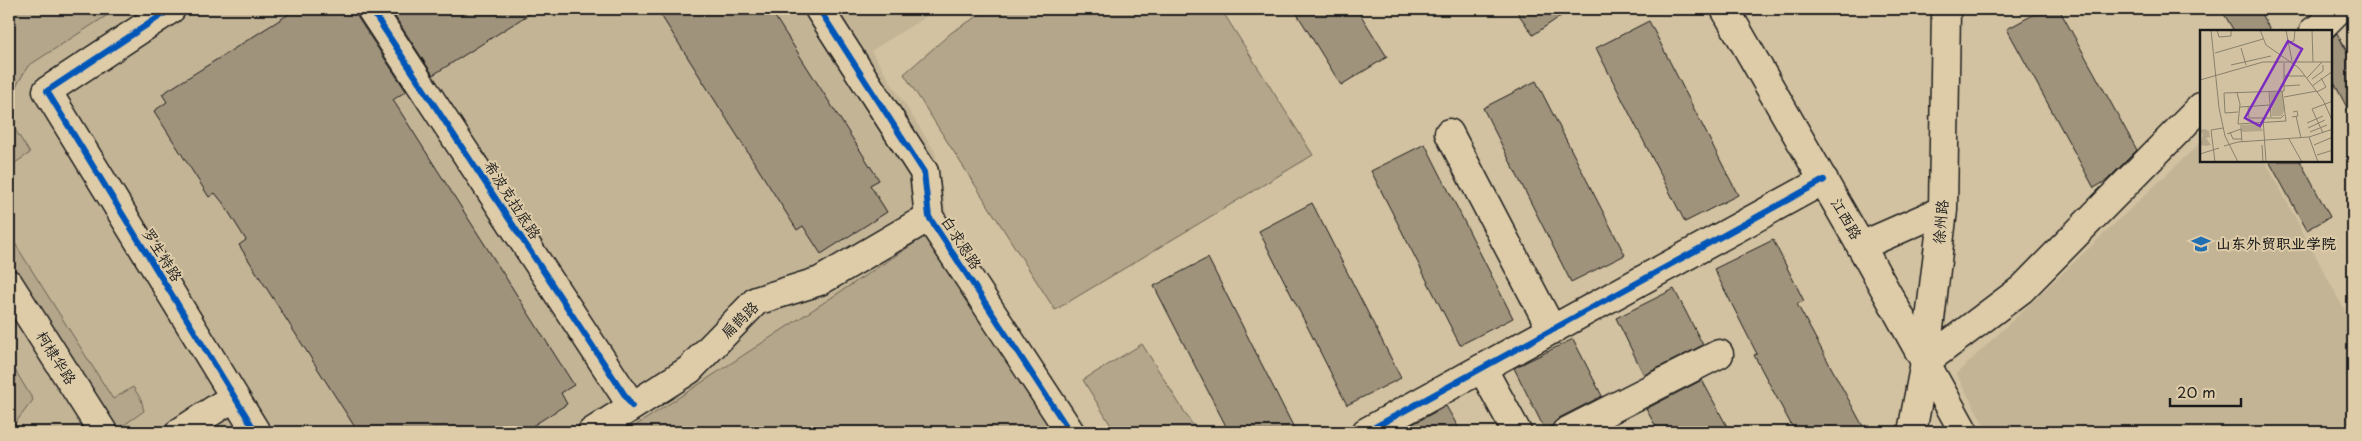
<svg xmlns="http://www.w3.org/2000/svg" width="2362" height="441" viewBox="0 0 2362 441" font-family="'Playpen Sans','LXGW WenKai TC',sans-serif">
<rect width="100%" height="100%" fill="#d2c2a1"/>
<filter id="ink" filterUnits="userSpaceOnUse"><feTurbulence type="fractalNoise" baseFrequency=".02" numOctaves="2"/><feDisplacementMap in="SourceGraphic" scale="10" xChannelSelector="R" yChannelSelector="G"/><feConvolveMatrix kernelMatrix="1 2 1 2 8 2 1 2 1" color-interpolation-filters="sRGB"/></filter>
<g filter="url(#ink)">
<path fill="#c3b496" d="M9 9H938L871 51 935 152 948 221 1090 432H9Z
M2201 142V161H2265L2353 326V432H1988L1956 374Z"/>
<path fill="#b4a68a" stroke="#686153" d="M9 9H117L28 66 10 97 14 128 30 153 9 167Z
M989 9H1221L1313 155 1055 310 904 74 952 32Z
M9 234 113 399 133 387 141 399 144 411 114 432 9 266Z
M924 237 1055 432H626Z
M1142 344 1197 432H1115L1083 380Z
M9 360 33 400 9 431Z"/>
<path fill="#a0937c" stroke="#1c1c1c" d="M297 9H356L358 18 406 91 393 100 574 385 561 393 567 404 523 432H358L239 245 246 240 223 203 215 193 209 197 154 111 167 102 162 94Z
M390 9H537L433 75Z
M657 9H770L879 180 870 185 887 212 821 254 803 226 797 230Z
M1294 9H1357L1387 57 1341 85Z
M1515 9H1571L1533 35Z
M2044 9H2059L2137 150 2106 181 2094 188 2007 29Z
M2221 9H2258L2271 31H2234Z
M1649 21 1738 195 1685 222 1596 48Z
M2337 33 2353 63V119L2331 77V39Z
M1536 81 1625 255 1571 282 1483 108Z
M1425 144 1513 318 1460 345 1371 171Z
M2269 161H2300L2330 217 2307 230Z
M1312 203 1401 378 1347 405 1259 231Z
M1773 240 1804 301 1797 304 1866 432H1795L1754 355 1757 354 1714 269Z
M1208 258 1296 432H1229L1154 286Z
M1674 289 1703 345 1644 375 1616 318Z
M1573 339 1602 396 1559 418 1552 426 1545 430 1514 368Z
M1702 380 1730 432H1659L1646 409Z
M1446 406 1461 432H1398Z"/>
<g fill="none" stroke-linecap="round" stroke-linejoin="round">
<g stroke="#1c1c1c" stroke-width="31">
<path id="minor" d="M171 9 47 91 256 432
M371 9 632 406
M819 9 924 172 929 217 1070 432
M2314 31 2321 27 2339 9
M1449 133 1552 330
M1861 246 1943 210
M9 284 103 432
M1925 362 2022 289 2201 107
M1482 368 1517 432
M180 432 234 397
M592 432 689 370 756 301 820 281 929 217
M1366 432 1824 180
M1566 432 1719 354
M1912 432 1925 362 1943 210 1946 9"/>
</g>
<g stroke="#1c1c1c" stroke-width="31">
<path id="major" d="M1725 9 1861 246 1964 432"/>
</g>
<use href="#minor" stroke="#decca9" stroke-width="28"/>
<use href="#major" stroke="#decca9" stroke-width="28"/>
<g stroke="#decca9" stroke-width="9">
<path id="cycleway" d="M171 9 47 91 256 432
M371 9 632 406
M819 9 924 172 929 217 1070 432
M1366 432 1824 180"/>
</g>
<use href="#cycleway" stroke="#0057b8" stroke-width="6"/>
</g>
</g>
<defs>
<g id="school-bare" transform="scale(1.5)"><path d="M0-5L7-2L0 1L-7-2ZM-4 1L0 2.5L4 1V4Q0 6-4 4Z" fill="#1f6fb2" stroke="#decca9" stroke-width="2.5" paint-order="stroke"/></g>
</defs>
<g fill-rule="evenodd">
<use href="#school-bare" x="2201" y="244"/>
</g>
<g text-anchor="middle" stroke-width="4" stroke-linejoin="round" paint-order="stroke">
<g font-size="15" fill="#1c1c1c" stroke="#decca9">
<text transform="translate(512 200) rotate(57)" y="5">希波克拉底路</text>
<text transform="translate(1846 219) rotate(60)" y="5">江西路</text>
<text transform="translate(1941 222) rotate(-85)" y="5">徐州路</text>
<text transform="translate(961 243) rotate(57)" y="5">白求恩路</text>
<text transform="translate(162 255) rotate(58)" y="5">罗生特路</text>
<text transform="translate(740 320) rotate(-44)" y="5">扁鹊路</text>
<text transform="translate(56 358) rotate(58)" y="5">柯棣华路</text>
</g>
<g font-size="15" font-weight="bold" fill="#1c1c1c" stroke="#decca9" text-anchor="start">
<text x="2216" y="249">山东外贸职业学院</text>
</g>
</g>
<g transform="translate(2200 30)">
<rect width="132" height="132" fill="#d2c2a1"/>
<path d="M82 61 85 78 82 86H72L70 62ZM59 94 63 101 42 102 40 99V95ZM5 99 9 101 10 107 6 108 11 115 6 116 0 115 3 105 0 100Z" fill="#b4a68a"/>
<path fill="none" stroke="#89806c" stroke-width="1" d="M11 0 19 78 25 106 38 132M17 0 19 7 31 6V0M60 0 66 15 99 38 123 70 133 92M86 0 92 31M112 0 113 32M88 12 94 11 95 0M41 18 46 35M15 23 63 9M31 35 71 26M84 46H105M107 48 122 32M112 49 123 41V35M0 50 63 32H133M84 56V33M112 56 133 41M69 62 71 87M117 62 126 57 121 48M37 63 40 74 38 94 86 91 82 61M84 67 117 61M48 76 49 88H81L84 85M40 77 70 75M38 82 25 83 24 63 84 61V56L100 55M96 86 101 108M92 87 98 86 97 81 93 82M63 88 66 132M107 93 123 86M108 98 125 90M30 102 33 109H42M110 102 127 95M123 103 112 79 133 71M27 104 41 99 42 112M109 107 118 132M89 109 102 132M62 115 63 132M114 115 133 107M24 116 38 112 109 107 133 99M0 124 19 118M117 125 133 120M15 132 11 100 23 98"/>
<path fill="#7b2cbf" fill-opacity="0.15" stroke="#7b2cbf" stroke-width="2.5" d="M88 11 102 19 60 96 45 88Z"/>
<rect width="132" height="132" fill="none" stroke="#1c1c1c" stroke-width="2.5"/>
</g>
<rect width="2362" height="441" fill="none" stroke="#decca9" stroke-width="30"/>
<rect x="15" y="15" width="2332" height="411" fill="none" stroke="#1c1c1c" stroke-width="2" filter="url(#ink)"/>
<path d="M2170 398v8h71v-8" fill="none" stroke="#1c1c1c" stroke-width="2.5"/>
<text x="2177" y="398" font-size="15" fill="#1c1c1c" stroke="#decca9" stroke-width="4" paint-order="stroke">20 m</text>
</svg>
